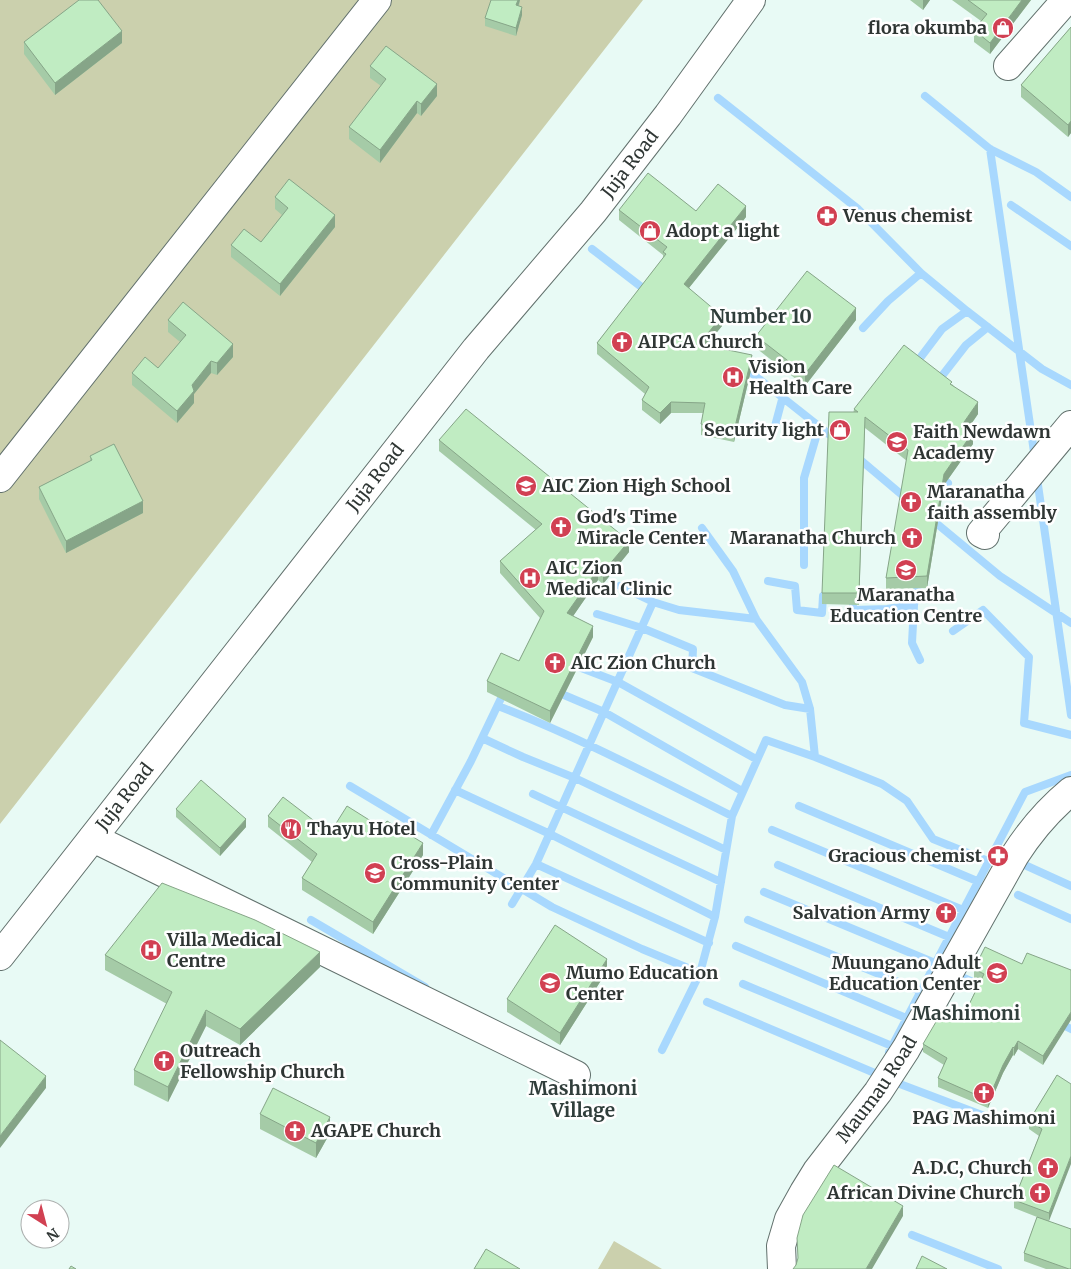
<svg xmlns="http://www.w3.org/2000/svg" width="1071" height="1269" viewBox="0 0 1071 1269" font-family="Merriweather,serif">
<rect width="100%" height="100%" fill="#e8faf5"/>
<path fill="#cbd0ad" d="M0 0H643L0 824Z
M614 1241 662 1269H598Z"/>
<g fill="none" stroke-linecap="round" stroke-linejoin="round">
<path stroke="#a8d8fe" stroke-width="8" d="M925 96 990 149 1036 172 1071 197
M718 98 858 209 921 273 967 311 1042 369 1071 385
M990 149 1035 459
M1011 205 1071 246
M592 249 648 292
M863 328 888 301 921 273
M702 335 727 354
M914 366 942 329 967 311
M744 367 835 439
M938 381 966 345 988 327
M775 426 783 396 781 395
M857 457 908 500
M1037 478 1071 715
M936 493 948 483
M930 518 1000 576 1071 623
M702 528 733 571 756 619 802 682 810 709 815 757 882 784 907 801 933 839 988 861 1005 858
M804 565V478L819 427
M919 580 914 605 912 643 920 660
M768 581 795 586 797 610 822 613 823 596
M620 586 653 602 679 610 756 619
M853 597V610L887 609 914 605
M597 614 642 628 693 649 692 668 785 705 810 709
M953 631 983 610 1029 657 1024 723 1071 735
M576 666 618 682 756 759
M564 695 604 712 742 791
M498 706C579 737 654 777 732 816
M482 738 523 757 575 778 726 850
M350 786 552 907 642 949 700 973
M455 790 550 834 715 917
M533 794 721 882
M799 806 977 881
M772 830 963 910
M431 835 471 761 505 690
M1016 861 1071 886
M536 864 709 943
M778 865 949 937
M764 892 935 963
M1018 895 1071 919
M512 904 536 864 653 602
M311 920 425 987
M748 920 920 991
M736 946 906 1018
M953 973 988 989
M743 984 892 1046
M707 1002 877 1074
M1059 1023 1071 1029
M662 1050 700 973 715 917 732 816 766 740 815 757
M889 1052 1025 792 1071 775
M892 1081 995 1120
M912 1235 998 1269"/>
<g stroke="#62716d" stroke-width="30">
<g id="street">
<path d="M1008 66 1066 0"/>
<path d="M0 478 377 0"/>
<path d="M985 535 981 533 1071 425"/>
<path d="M93 838 576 1075"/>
<path id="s1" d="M782 1269 781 1246 789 1219 804 1192 817 1171 878 1092 906 1049 1015 855C1031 830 1048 810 1071 791"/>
</g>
</g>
<g stroke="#62716d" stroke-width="30">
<g id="secondary">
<path id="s2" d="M0 956 476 349 593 212 668 115 751 0"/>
</g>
</g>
<use href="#street" stroke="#fff" stroke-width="28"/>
<use href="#secondary" stroke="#fff" stroke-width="28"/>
</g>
<path fill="#a5cba7" d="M520 0 519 6 522 15 516 36 485 26V18Z
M910 0H930L923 10Z
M952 0H1031L990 54 974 42V30L981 21Z
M1071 27V133L1068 137 1021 97V85Z
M24 42 122 43 55 95 24 54Z
M370 66 437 96 421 116 417 113 380 163 349 139V127L381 86 370 78Z
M275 197 335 227 280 296 231 257V245L261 242 282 215 275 209Z
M619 210 696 211 746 217 689 288 722 326 706 345 752 366 734 442 701 435V424L703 413H671L660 424 642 410V400L645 394 597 354V343L663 258V255L619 220Z
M168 320 233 357 217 375 211 373 194 394V403L177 423 132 385V373L158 368 180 342 168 332Z
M856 320 805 386 756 348V336Z
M952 384 978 414 968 429 973 444 944 485 927 588 886 589V578L907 461 865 428 859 605 822 604V593L854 409Z
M439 440 629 552 603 584 598 580 573 616 593 637 550 723 487 692V681L519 661 540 618 500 573V561L536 530 439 451Z
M90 456 143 513 66 553 39 499V487L90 461Z
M176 809 246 827 220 856 176 817Z
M268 816 330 833 382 828 423 855 373 934 302 890V878L312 862 268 827Z
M105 955 320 967 240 1045 206 1026 168 1102 134 1085V1070L167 1004 105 970Z
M1022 964 1071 970 1043 1065 1018 1049 1014 1056 1013 1055 1003 1073 988 1108 938 1087V1078L944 1065 923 1052V1044L961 1021 980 981 974 978V969Z
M607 971 560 1045 507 1012V999Z
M1057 1075 1049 1221 1071 1269H1046L1024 1261V1253L1037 1217 1014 1208V1200L1039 1136 1029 1129V1121Z
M260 1114 330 1133 316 1158 260 1129Z"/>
<path fill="#86a588" d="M518 0H520L516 13V5Z
M923 0H930L923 10Z
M1022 0H1031L990 54V43Z
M522 7V15L516 36V28Z
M122 31V43L55 95V83Z
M437 84V96L421 116V104Z
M417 101V113L380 163V150Z
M1071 121V133L1068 137V125Z
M746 206V217L684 294V284Z
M335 215V227L280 296V284Z
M856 308V320L805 386V374Z
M722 316V326L699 354V344Z
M233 344V357L217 375V363Z
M752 355V366L734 442V431Z
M211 361V373L194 394V403L177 423V411L192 385Z
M671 402V413L660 424V413Z
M978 402V414L962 437V425Z
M973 432V444L944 485 927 588V576L944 474Z
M143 501V513L66 553V541Z
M629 541V552L603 584V572Z
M598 569V580L567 625V613Z
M593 626V637L550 723V711Z
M246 819V827L220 856V848Z
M423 843V855L373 934V922Z
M320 952V967L240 1045V1029Z
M607 959V971L560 1045V1033Z
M206 1010V1026L168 1102V1087Z
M1071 1012V1020L1043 1065V1056Z
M1018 1041V1049L1014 1056V1048Z
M1013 1047V1055L1003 1073 988 1108V1100L1003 1065Z
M46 1076V1088L0 1148V1136Z
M330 1117V1133L316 1158V1143Z
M1071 1156V1164L1049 1221V1213Z
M903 1206V1216L872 1269H866Z"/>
<path fill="#c0ecc2" stroke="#86a588" d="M79 0H98L122 31 55 83 24 42Z
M491 0H518L516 5 522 7 516 28 485 18Z
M968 0H1022L990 43 974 30 987 14Z
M1071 27V121L1068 125 1021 85Z
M386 46 437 84 421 104 417 101 380 150 349 127 386 79 370 66Z
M648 173 696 211 718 184 746 206 684 284 722 316 699 344 752 355 734 431 701 424 705 403 671 402 660 413 642 400 649 387 597 343 666 254 663 252 667 247 619 210Z
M289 179 335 215 280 284 231 245 244 229 261 242 288 208 275 197Z
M807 271 856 308 805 374 756 336Z
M183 302 233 344 217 363 211 361 192 385 194 391 177 411 132 373 145 357 158 368 186 335 168 320Z
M904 345 952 382 950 384 978 402 962 425 973 432 944 474 927 576 886 578 908 450 865 417 859 593H822L829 412H858L854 409Z
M466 409 629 541 603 572 598 569 567 613 593 626 550 711 487 681 501 653 519 661 544 611 500 561 542 524 439 440Z
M114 444 143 501 66 541 39 487 92 460 90 456Z
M201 780 246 819 220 848 176 809Z
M283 797 330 833 347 806 382 828 387 821 423 843 373 922 302 878 317 854 268 816Z
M162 883 255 920 320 952 240 1029 206 1010 168 1087 134 1070 172 992 105 955Z
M555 925 607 959 560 1033 507 999Z
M985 947 1022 964 1027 953 1071 970V1012L1043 1056 1018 1041 1014 1048 1013 1047 1003 1065 988 1100 938 1078 947 1058 923 1044 943 1010 961 1021 984 974 974 969Z
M0 1040 46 1076 0 1136Z
M1057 1075 1071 1084V1156L1049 1213 1014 1200 1042 1129 1029 1121Z
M273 1088 330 1117 316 1143 260 1114Z
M834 1165 903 1206 866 1269H793L796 1265 798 1258 797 1238 803 1215Z
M1037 1217 1071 1229V1269H1069L1024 1253Z
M486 1249 520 1269H474Z
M922 1256 947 1269H916Z
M71 1266 76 1269H69Z"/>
<defs>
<g id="shop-disc" transform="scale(1.125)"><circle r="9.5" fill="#d14052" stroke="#fff"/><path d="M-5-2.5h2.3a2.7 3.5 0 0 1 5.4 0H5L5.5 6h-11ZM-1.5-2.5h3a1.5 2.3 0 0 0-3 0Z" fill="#fff"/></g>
<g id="pharmacy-disc" transform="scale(1.125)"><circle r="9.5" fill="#d14052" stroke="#fff"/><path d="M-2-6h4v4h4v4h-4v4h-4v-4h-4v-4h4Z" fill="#fff"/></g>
<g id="church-disc" transform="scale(1.125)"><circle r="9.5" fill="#d14052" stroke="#fff"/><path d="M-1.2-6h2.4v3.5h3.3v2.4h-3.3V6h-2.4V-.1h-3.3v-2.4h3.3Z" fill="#fff"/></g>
<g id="hospital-disc" transform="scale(1.125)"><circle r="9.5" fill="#d14052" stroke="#fff"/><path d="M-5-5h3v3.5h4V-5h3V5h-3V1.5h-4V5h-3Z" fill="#fff"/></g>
<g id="school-disc" transform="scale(1.125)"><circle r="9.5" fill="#d14052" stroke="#fff"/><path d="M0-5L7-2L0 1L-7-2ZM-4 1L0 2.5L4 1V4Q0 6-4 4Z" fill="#fff"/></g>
<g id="restaurant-disc" transform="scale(1.125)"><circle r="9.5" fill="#d14052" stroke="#fff"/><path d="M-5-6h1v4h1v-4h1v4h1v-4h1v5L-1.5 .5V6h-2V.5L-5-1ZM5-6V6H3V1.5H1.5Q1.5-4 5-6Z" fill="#fff"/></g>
</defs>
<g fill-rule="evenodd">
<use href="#shop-disc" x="1003" y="28"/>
<use href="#pharmacy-disc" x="827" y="216"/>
<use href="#shop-disc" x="650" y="231"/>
<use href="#church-disc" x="622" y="342"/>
<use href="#hospital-disc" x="733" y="377"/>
<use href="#shop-disc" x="840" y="430"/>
<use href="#school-disc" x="897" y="442"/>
<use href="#school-disc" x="526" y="486"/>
<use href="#church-disc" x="911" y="502"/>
<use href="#church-disc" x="561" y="527"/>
<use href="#church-disc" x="912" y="538"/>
<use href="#school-disc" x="906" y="570"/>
<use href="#hospital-disc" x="530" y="578"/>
<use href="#church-disc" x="555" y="663"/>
<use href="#restaurant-disc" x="291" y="829"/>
<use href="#pharmacy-disc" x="998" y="856"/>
<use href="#school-disc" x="375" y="873"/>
<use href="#church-disc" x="946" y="913"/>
<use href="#hospital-disc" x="151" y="950"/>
<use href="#school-disc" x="997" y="973"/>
<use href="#school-disc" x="550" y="983"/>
<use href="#church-disc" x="164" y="1061"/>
<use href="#church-disc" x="984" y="1093"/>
<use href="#church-disc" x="295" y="1131"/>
<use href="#church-disc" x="1048" y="1168"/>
<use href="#church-disc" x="1040" y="1193"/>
</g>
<g text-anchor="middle" stroke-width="5" stroke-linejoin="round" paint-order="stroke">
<g font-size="18" font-weight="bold" fill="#2f3634" stroke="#fff" text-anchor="start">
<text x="987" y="34" text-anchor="end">flora okumba</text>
<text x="843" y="222">Venus chemist</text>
<text x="666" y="237">Adopt a light</text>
<text x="638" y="348">AIPCA Church</text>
<text x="749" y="373">Vision<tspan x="749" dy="21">Health Care</tspan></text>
<text x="824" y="436" text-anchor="end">Security light</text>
<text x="913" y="438">Faith Newdawn<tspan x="913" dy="21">Academy</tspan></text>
<text x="542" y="492">AIC Zion High School</text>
<text x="927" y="498">Maranatha<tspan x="927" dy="21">faith assembly</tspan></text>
<text x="577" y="523">God's Time<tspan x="577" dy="21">Miracle Center</tspan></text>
<text x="896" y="544" text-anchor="end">Maranatha Church</text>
<text x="546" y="574">AIC Zion<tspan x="546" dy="21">Medical Clinic</tspan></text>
<text x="906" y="601" text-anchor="middle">Maranatha<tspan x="906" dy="21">Education Centre</tspan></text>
<text x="571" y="669">AIC Zion Church</text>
<text x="307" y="835">Thayu Hotel</text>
<text x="982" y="862" text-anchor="end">Gracious chemist</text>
<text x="391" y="869">Cross-Plain<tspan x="391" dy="21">Community Center</tspan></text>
<text x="930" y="919" text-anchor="end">Salvation Army</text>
<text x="167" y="946">Villa Medical<tspan x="167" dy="21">Centre</tspan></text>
<text x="981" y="969" text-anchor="end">Muungano Adult<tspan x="981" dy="21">Education Center</tspan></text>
<text x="566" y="979">Mumo Education<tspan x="566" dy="21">Center</tspan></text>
<text x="180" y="1057">Outreach<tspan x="180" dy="21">Fellowship Church</tspan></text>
<text x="984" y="1124" text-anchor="middle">PAG Mashimoni</text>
<text x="311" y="1137">AGAPE Church</text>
<text x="1032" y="1174" text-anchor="end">A.D.C, Church</text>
<text x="1024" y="1199" text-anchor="end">African Divine Church</text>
</g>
<g font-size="18" fill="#2f3634" stroke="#fff">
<text dy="6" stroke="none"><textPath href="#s2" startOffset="1012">Juja Road</textPath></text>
<text dy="6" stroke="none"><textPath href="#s2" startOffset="608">Juja Road</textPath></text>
<text dy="6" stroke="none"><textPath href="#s2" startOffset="202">Juja Road</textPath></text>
<text dy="6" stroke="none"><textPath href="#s1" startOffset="208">Maumau Road</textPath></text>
</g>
<g font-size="19" font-weight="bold" fill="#303e3b" stroke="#fff">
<text x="761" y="323">Number 10</text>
<text x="966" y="1020">Mashimoni</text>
<text x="583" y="1095">Mashimoni<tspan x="583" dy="22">Village</tspan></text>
</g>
</g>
<g transform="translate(45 1224) rotate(144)"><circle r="24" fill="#ffffff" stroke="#acafae"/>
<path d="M0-4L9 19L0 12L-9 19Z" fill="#d14052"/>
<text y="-8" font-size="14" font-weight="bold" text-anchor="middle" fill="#2f3634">N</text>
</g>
</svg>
